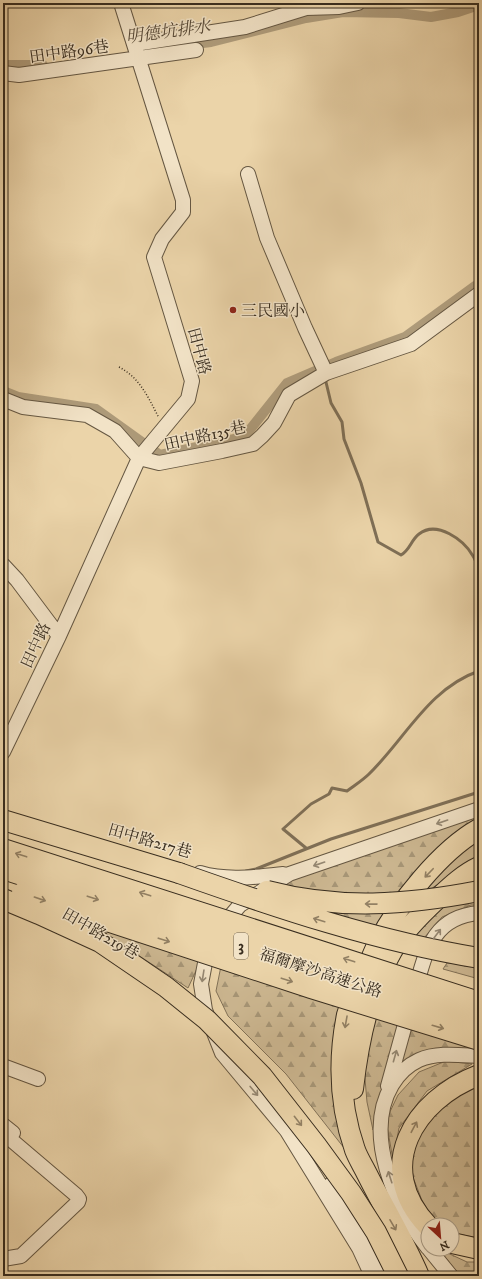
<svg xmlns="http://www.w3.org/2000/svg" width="482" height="1279" viewBox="0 0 482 1279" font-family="'IM FELL DW Pica','Noto Serif TC',serif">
<defs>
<pattern id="forest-firs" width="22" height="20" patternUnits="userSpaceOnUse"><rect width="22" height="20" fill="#cdb892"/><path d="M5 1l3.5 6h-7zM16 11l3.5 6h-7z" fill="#a79677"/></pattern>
</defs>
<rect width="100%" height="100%" fill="#ebd4a9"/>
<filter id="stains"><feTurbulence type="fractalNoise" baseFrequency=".005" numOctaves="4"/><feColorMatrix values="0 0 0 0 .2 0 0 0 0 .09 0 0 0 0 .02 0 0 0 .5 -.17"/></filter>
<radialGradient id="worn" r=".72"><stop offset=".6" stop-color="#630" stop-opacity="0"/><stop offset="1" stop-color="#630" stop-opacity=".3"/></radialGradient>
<path fill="url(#forest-firs)" stroke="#827258" d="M479 813V819L401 892 379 897 278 887 298 875Z
M479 839V859L432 888 425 889 424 880Z
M479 900V905H471L442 917 424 938 414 934 444 906Z
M324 912 389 913 376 929Z
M97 928 201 960 188 988Z
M447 963 479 965V979L443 969Z
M221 966 345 1008 348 1153 286 1074 228 1016 216 991Z
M373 1015 401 1024 373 1130 367 1102 363 1056Z
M413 1026 479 1045V1051L397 1069Z
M446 1061 472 1064 427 1091 399 1128 393 1160 386 1120 398 1095 419 1072Z
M479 1085V1238L452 1233V1225H438L423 1203 409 1167 420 1129 455 1097Z
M439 1249 467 1262H479V1276H460Z"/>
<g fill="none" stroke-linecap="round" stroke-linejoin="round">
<path stroke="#7f6f56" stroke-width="3" d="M325 378 331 403 342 422 344 439 361 483 378 542 401 555C410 550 411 540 419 534 437 520 464 540 473 556 476 560 477 566 479 571
M306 848 283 829 311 804 329 794 332 788 347 791C355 785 363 780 369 774 405 739 429 688 479 671
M246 871 256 869 331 839 479 792"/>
<path stroke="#ae9b7a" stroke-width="10" d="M186 45 211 42 306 18 343 12 399 13 431 17 458 12 479 5
M3 65H43
M3 391 18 397 96 409 160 455 244 437 287 383 336 362 405 337 475 286 479 285"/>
<g stroke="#655742" stroke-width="16">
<path id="minor" d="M135 44 245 27 306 8 339 7 358 3
M3 73 19 75 196 50
M248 174 267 238 305 328 326 373
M3 399 23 407 87 415 115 431 139 458 159 463 222 451 253 444 262 436 274 423 289 395 326 373 411 344 479 294
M3 565 17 580 59 636
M3 752 59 636 139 458 188 399 192 381 154 257 162 239 183 212V200L121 3
M200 873C226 881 256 877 283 874
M221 927 240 905 289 874 479 809
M212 947 205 963 201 984 205 1010 222 1053 287 1131 359 1248 372 1276
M415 990C426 952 432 917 479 913
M3 1066 38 1079
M388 1086 409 1010
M3 1125 13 1133 9 1138 76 1195 79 1199 78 1202 21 1256 3 1259
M331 1184 361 1230 386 1276
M428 1248C395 1207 363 1134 392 1085 398 1075 408 1065 419 1060 437 1052 459 1055 479 1056
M429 1249 451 1276"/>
</g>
<g stroke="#382d1f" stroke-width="22">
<path id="highway" d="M3 820 179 873
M353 1089C358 1044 369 990 392 951 402 933 420 915 436 900 449 888 462 875 479 867
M428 1226C373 1168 413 1100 479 1075
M452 1243 479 1249
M419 1276C404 1241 384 1208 367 1174 363 1166 358 1158 355 1150 340 1107 338 1060 347 1015 350 1004 357 993 361 982 367 969 372 956 378 943 398 904 441 850 479 829"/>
</g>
<path stroke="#382d1f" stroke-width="1.5" stroke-dasharray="1 2" stroke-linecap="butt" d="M119 367C140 378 148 397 159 418"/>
<use href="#minor" stroke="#f2e3c7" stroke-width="14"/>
<use href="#highway" stroke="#ebd4a9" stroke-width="20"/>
<g stroke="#382d1f" stroke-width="22" stroke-linecap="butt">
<path id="highway-bridge" d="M3 849 479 1002
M3 869 289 962 479 1022
M179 873C278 908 376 941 479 958
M267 891C339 910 407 905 479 891
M22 893 311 988 479 1040
M3 899 39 914 100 942 166 987 207 1020 262 1076 316 1145 351 1193 376 1232 398 1276"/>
</g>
<use href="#highway-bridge" stroke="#ebd4a9" stroke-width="20"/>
</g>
<defs><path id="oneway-shaft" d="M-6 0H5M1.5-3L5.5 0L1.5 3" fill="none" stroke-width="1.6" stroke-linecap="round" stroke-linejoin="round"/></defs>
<g stroke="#958873">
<use href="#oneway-shaft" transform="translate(442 822) rotate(161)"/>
<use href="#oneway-shaft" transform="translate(319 864) rotate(161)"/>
<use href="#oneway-shaft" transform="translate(437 934) rotate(-53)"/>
<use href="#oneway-shaft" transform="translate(203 976) rotate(99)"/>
<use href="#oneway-shaft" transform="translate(395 1056) rotate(-74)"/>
<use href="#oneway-shaft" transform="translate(254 1091) rotate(50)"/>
<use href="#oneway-shaft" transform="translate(390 1177) rotate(-108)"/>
</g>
<g stroke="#928064">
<use href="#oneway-shaft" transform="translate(21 855) rotate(-162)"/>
<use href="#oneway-shaft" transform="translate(429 873) rotate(134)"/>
<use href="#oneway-shaft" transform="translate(145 894) rotate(-162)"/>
<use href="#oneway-shaft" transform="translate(93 898) rotate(18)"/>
<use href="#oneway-shaft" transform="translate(40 899) rotate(19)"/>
<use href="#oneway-shaft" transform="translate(371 904) rotate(-179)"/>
<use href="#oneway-shaft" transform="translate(319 920) rotate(-163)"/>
<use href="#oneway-shaft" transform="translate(164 940) rotate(18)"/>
<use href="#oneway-shaft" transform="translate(349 960) rotate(-162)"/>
<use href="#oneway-shaft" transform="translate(287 980) rotate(18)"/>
<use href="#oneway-shaft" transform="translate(346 1022) rotate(100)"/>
<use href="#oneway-shaft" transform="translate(438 1027) rotate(16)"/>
<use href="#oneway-shaft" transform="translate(298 1121) rotate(52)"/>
<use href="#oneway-shaft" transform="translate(414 1127) rotate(-62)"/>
<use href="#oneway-shaft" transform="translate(393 1225) rotate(60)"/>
</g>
<circle fill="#8f2418" stroke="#f2e3c7" stroke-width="1.5" cx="233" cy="310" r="4"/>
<g text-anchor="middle" stroke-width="3" stroke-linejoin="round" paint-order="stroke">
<rect fill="#f2e3c7" stroke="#706451" stroke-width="1" x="234" y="933" width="14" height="26" rx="3"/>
<g font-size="15" font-weight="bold" fill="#382d1f">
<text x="241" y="951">3</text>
</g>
<g font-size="16" fill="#382d1f" stroke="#f2e3c7">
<text transform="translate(69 51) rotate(-8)" y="6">田中路96巷</text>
<text transform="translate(200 351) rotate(75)" y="6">田中路</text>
<text transform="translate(205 435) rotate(-13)" y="6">田中路135巷</text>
<text transform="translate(35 645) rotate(-65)" y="6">田中路</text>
<text transform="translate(150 840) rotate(16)" y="6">田中路217巷</text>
<text transform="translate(101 933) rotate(30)" y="6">田中路219巷</text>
<text transform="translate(321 972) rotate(18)" y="6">福爾摩沙高速公路</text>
</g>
<g font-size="16" fill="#382d1f" stroke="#f2e3c7" text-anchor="start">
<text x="241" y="316">三民國小</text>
</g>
<g font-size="17" font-style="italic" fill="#564836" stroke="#f2e3c7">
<text transform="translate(168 31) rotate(-8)" y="6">明德坑排水</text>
</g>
</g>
<rect width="482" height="1279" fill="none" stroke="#ebd4a9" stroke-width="16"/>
<rect x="4" y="4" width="474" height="1271" fill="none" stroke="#382d1f" stroke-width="2"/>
<rect x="8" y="8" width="466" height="1263" fill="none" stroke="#382d1f"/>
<g transform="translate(440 1237) rotate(154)"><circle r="19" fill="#f2e3c7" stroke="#a89a84"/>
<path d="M0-3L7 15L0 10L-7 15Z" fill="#8f2418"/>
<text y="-6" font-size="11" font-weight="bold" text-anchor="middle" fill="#382d1f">N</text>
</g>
<rect width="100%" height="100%" filter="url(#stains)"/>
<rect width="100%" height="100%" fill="url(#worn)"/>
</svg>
